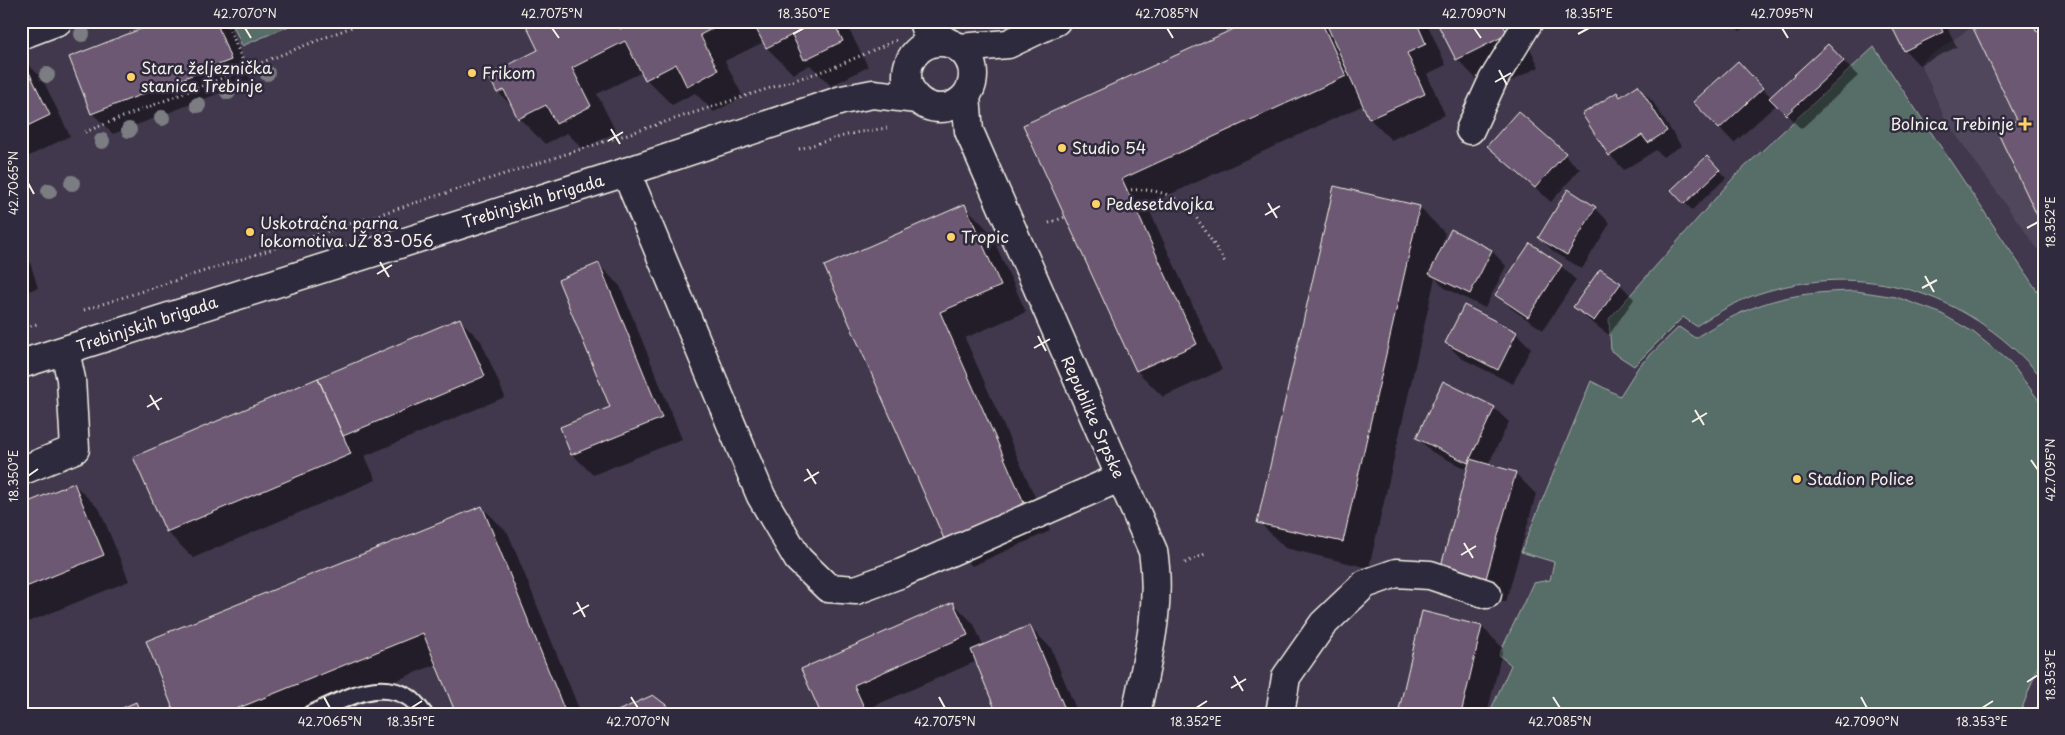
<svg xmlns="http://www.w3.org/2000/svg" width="2065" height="735" viewBox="0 0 2065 735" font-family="'Playpen Sans',sans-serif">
<rect width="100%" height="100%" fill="#41384d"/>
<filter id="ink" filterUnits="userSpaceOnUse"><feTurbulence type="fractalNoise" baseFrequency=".02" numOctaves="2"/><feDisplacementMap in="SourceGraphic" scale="10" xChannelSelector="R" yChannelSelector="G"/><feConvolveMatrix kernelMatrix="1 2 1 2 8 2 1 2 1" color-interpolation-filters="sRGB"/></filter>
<g filter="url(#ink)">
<path fill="#51465b" d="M1981 21H2044V258L1946 121 1920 62Z"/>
<path fill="#576d68" stroke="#a6afa8" d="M231 21H293L294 24 242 46Z
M1874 47 2044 301V380C1974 297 1874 260 1767 291 1742 298 1718 312 1696 326L1683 317 1634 366 1611 351 1609 319 1736 175Z
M1856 291 1896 297 1940 313 1973 332 2010 362 2044 407V650L2020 714H1489L1511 665 1499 655 1533 583 1550 580 1554 562 1521 552 1591 381 1620 396 1639 366 1679 327 1695 338C1752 302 1789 292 1856 291Z
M2044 689V714H2035Z"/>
<path fill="#0007" d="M165 21H226L230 25 251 81 113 134 92 113Z
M525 21H626L630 26 638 21H845L868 67 831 86 810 65 793 74 767 48 764 42 725 61 743 97 714 112 695 93 672 105 646 79 642 72 597 94 616 132 583 149 567 133 545 144 519 118 514 108 498 92 540 51Z
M860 21H878L866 27Z
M1254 21H1426L1446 65 1427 74 1445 115 1391 140 1370 119 1364 105 1147 205 1222 370 1163 397 1137 371 1025 126Z
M1438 21H1517L1539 67 1489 92 1457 59Z
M1729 21H1754L1740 31Z
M1890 21H1944L1957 47 1919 65 1905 50Z
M1989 21H2040L2044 25V227L2019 120Z
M21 58 42 78 70 136 21 160Z
M1842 60 1858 76 1801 129 1777 104 1734 143 1695 102 1752 77 1772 98Z
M1638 87 1653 102 1681 146 1663 157 1656 150 1624 170 1610 155 1617 94 1621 98Z
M1518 113 1580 169 1551 202 1489 146Z
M1714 165 1726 178 1692 210 1673 190Z
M965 206 990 232 1026 312 965 338 1050 531 972 566 946 540 826 267Z
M1419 207 1445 233 1441 250 1452 231 1492 251 1506 266 1485 308 1445 288 1435 278 1369 568 1285 548 1259 522Z
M1595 208 1610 223 1582 269 1554 252 1540 238Z
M21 233 38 288 21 293Z
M599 265 620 286 682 439 593 475 572 454 611 408Z
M1561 266 1576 280 1543 330 1512 309 1497 295Z
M1620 284 1634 299 1609 335 1590 321 1575 307Z
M460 320 481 341 505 397 365 456 376 480 193 558 167 532Z
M1516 333 1531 348 1513 384 1461 358 1446 343Z
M1494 408 1509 422 1488 465 1515 473 1536 494 1506 602 1462 590 1468 470 1432 452 1417 437Z
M74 484 100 510 129 581 21 625V506Z
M482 507 508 533 581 714H457L437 664 313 714H176Z
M953 603 974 624 983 646 1030 627 1051 648 1078 714H999L977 661 874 706 878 714H823L803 669Z
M1482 627 1503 648 1487 714H1399Z
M136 704 146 714H112Z"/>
<path fill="#6c5972" stroke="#f4f1e8" d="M161 21H216L231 60 91 114 69 57Z
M524 21H616L620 29 636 21H727L700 35 718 70 687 87 676 64 645 80 625 41 572 68 591 106 556 124 546 105 518 119 504 90 497 93 488 75 538 50Z
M752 21H833L843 41 804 60 792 35 766 48Z
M1251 21H1321L1346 76 1122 179 1197 344 1136 371 1023 125Z
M1325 21H1416L1426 44 1407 53 1425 94 1369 119Z
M1436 21H1501L1508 34 1456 60Z
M1889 21H1938L1943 32 1904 51Z
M1986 21H2032L2037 32 2044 29V230L1996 129 2017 120 1973 28Z
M1828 44 1844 61 1786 115 1769 98Z
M21 56 50 115 21 129Z
M1738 61 1763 88 1719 129 1693 102Z
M1638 85 1667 131 1648 143 1642 135 1609 156 1582 114 1617 92 1620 97Z
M1518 111 1566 153 1535 188 1487 146Z
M1707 156 1720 170 1684 204 1671 190Z
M1334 186 1420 206 1343 542 1257 523Z
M1568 189 1596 207 1567 255 1538 238Z
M965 204 1001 286 940 312 1025 505 945 541 824 266Z
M1451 229 1492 250 1470 294 1429 274Z
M1530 243 1562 265 1528 317 1495 295Z
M599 263 662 418 571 455 560 427 610 407 558 280Z
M1600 269 1621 283 1594 321 1573 307Z
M1464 305 1517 332 1498 370 1445 343Z
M460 318 485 376 343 436 318 378Z
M318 378 351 454 166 532 133 457Z
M1443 381 1495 407 1468 463 1416 438Z
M1470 459 1516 472 1485 582 1440 570Z
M74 483 104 555 21 589V505Z
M482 506 566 714H456L423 633 224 714H175L146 641Z
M953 602 968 635 854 685 867 714H821L801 669Z
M1422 611 1482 626 1461 714H1398Z
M1030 625 1067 714H997L971 650Z
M653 695 678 714H611Z
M136 702 141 714H109Z"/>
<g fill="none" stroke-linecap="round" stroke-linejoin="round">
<g stroke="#f4f1e8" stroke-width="20">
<path id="service" d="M311 714C341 701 376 678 408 697 414 700 419 708 424 714"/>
</g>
<g stroke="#f4f1e8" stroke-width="31">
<path id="minor" d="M923 21 925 28 949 43
M21 35 58 21
M966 97 969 131 1153 551C1162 607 1147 659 1136 714
M1470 130 1493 80 1529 21
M626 172 761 496 798 559 828 588 856 590 902 573 1119 478
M21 471 75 449 71 379 65 351
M1280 714 1286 677 1323 624 1365 584 1396 573 1430 575 1487 594"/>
</g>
<g stroke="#f4f1e8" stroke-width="31">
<path id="tertiary" d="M907 75a33 33 0 1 1 66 0a33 33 0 1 1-66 0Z
M959 48 1008 44 1056 21
M21 364 626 172 842 100 873 94 917 99"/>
</g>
<path stroke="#f4f1e8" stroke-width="3" stroke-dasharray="1 4" stroke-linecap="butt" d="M226 21 246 68
M85 132 367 21
M799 149 854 133 887 128
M1126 190C1187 186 1196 218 1225 262
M1049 223 1065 217
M84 310 832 68 899 39
M21 329 37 324
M1185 563 1205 554"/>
<use href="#service" stroke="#2f2a3d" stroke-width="16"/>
<use href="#minor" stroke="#2f2a3d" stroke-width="28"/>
<use href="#tertiary" stroke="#2f2a3d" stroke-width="28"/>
</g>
<g fill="#7c7d82">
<circle cx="82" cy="34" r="8"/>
<circle cx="267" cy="73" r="8"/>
<circle cx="47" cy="75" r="8"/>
<circle cx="228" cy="92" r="8"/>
<circle cx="198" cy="105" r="8"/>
<circle cx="162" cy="118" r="8"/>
<circle cx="129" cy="130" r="8"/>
<circle cx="102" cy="141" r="8"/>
<circle cx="72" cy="183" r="8"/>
<circle cx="49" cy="191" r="8"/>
</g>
</g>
<path fill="none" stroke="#f4f1e8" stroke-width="2" d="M245 28 251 38M552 28 559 38M1167 28 1173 38M1474 28 1481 38M1782 28 1788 38M793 34 804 28M1578 34 1589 28M1499 70 1507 85M1495 82 1511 73M611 129 620 144M608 141 623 132M28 183 34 194M1268 203 1277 218M1265 215 1280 206M2027 228 2038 222M380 262 389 277M377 274 392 265M1925 276 1934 292M1922 288 1937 280M1038 336 1046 351M1034 348 1050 339M150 395 159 410M147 407 162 398M1695 410 1704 425M1692 422 1707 413M2031 460 2038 470M807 469 816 484M28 476 38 469M804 481 819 472M1464 543 1473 558M1461 555 1476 546M577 602 585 617M573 614 589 605M1234 676 1243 691M2027 682 2038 675M1231 688 1246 679M324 697 330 708M631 697 638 708M939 697 945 708M1553 697 1560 708M1861 697 1867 708M411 708 422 701M1196 708 1207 701M1982 708 1993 701"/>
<g fill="#ffd166" stroke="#2f2a3d" stroke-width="2">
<circle cx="472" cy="73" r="5"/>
<circle cx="131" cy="77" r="5"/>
<path d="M2022.5 116.5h5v5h5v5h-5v5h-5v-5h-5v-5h5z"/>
<circle cx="1062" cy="148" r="5"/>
<circle cx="1096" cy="204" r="5"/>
<circle cx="250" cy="232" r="5"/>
<circle cx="951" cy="237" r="5"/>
<circle cx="1797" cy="479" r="5"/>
</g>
<g text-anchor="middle" stroke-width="5" stroke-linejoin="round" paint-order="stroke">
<g font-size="16" fill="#f4f1e8" stroke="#2f2a3d" text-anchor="start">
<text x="141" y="74">Stara željeznička<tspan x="141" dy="18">stanica Trebinje</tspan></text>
<text x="482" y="79">Frikom</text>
<text x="2014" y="130" text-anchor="end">Bolnica Trebinje</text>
<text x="1072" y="154">Studio 54</text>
<text x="1106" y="210">Pedesetdvojka</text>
<text x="260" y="229">Uskotračna parna<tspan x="260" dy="18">lokomotiva JŽ 83-056</tspan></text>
<text x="961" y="243">Tropic</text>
<text x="1807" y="485">Stadion Police</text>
</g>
<g font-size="16" fill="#f4f1e8" stroke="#2f2a3d">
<text transform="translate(533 201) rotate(-17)" y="6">Trebinjskih brigada</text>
<text transform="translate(147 324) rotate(-18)" y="6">Trebinjskih brigada</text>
<text transform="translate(1093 417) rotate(66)" y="6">Republike Srpske</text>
</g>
</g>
<rect width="2065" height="735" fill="none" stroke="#2f2a3d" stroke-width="55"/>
<rect x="28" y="28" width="2010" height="680" fill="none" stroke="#f4f1e8" stroke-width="2"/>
<g font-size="12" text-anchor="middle" fill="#f4f1e8">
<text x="245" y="18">42.7070°N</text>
<text x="552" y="18">42.7075°N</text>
<text x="804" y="18">18.350°E</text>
<text x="1167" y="18">42.7085°N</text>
<text x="1474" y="18">42.7090°N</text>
<text x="1589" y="18">18.351°E</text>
<text x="1782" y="18">42.7095°N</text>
<text transform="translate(14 183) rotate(-90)" y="4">42.7065°N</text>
<text transform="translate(2051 222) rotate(-90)" y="4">18.352°E</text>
<text transform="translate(2051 470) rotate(-90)" y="4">42.7095°N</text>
<text transform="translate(14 476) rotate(-90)" y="4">18.350°E</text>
<text transform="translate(2051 675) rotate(-90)" y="4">18.353°E</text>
<text x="330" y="726">42.7065°N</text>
<text x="411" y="726">18.351°E</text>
<text x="638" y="726">42.7070°N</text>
<text x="945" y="726">42.7075°N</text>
<text x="1196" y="726">18.352°E</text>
<text x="1560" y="726">42.7085°N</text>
<text x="1867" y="726">42.7090°N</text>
<text x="1982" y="726">18.353°E</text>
</g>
</svg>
